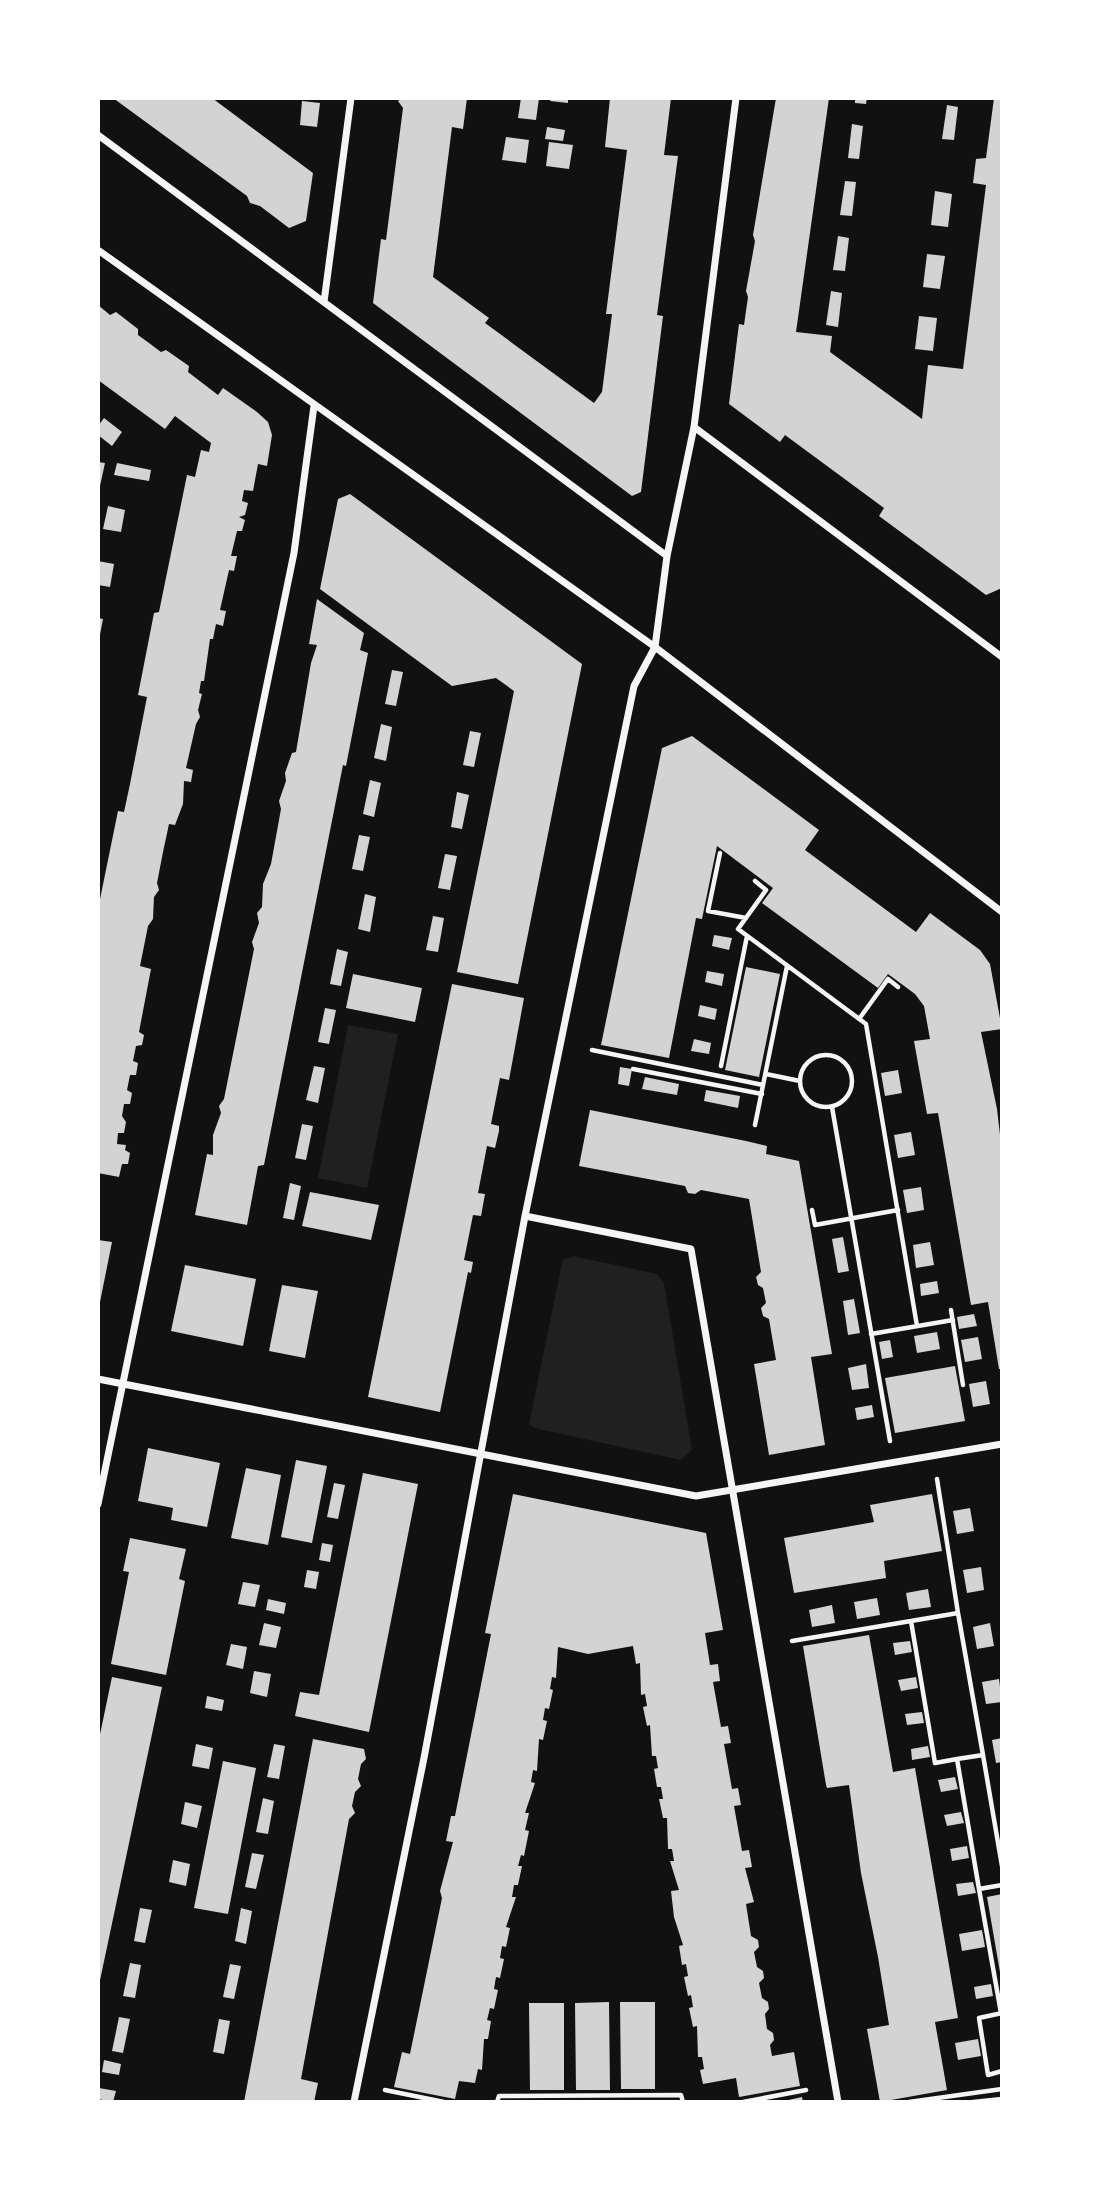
<svg xmlns="http://www.w3.org/2000/svg" width="1100" height="2200" viewBox="0 0 1100 2200" font-family="'Zilla Slab',serif">
<rect width="100%" height="100%" fill="#111"/>
<path fill="#202020" d="M348 1025 398 1034 367 1188 318 1178Z
M573 1256 657 1274 664 1283 692 1450 681 1460 534 1428 529 1424 561 1268 563 1260Z"/>
<path fill="#d3d3d3" d="M113 98H212L313 173 306 221 289 228 260 206 250 203 247 196Z
M402 98H467L463 129 452 127 433 277 489 318 485 323 594 403 602 392 612 314H606L627 150 605 147 610 98H671L664 155 678 156 657 315 663 316 641 492 632 496 373 303 381 239 386 240 403 108 398 101Z
M521 98H539L536 120 518 118Z
M551 98H568V103L550 101Z
M776 98H829L796 332 832 336 830 352 922 419 928 365 963 369 986 185 973 183 976 159 986 158 994 98H1002V588L986 595 879 516 884 508 785 435 780 442 729 404 739 324 744 325 748 297 746 291 755 241 753 235Z
M855 98H867L866 104 855 103Z
M302 101 320 103 317 127 300 125Z
M947 105 958 107 954 140 942 139Z
M852 124 863 126 859 159 848 158Z
M547 127 565 130 563 141 545 139Z
M506 137 529 140 526 163 502 160Z
M549 142 573 145 569 169 546 166Z
M845 181 856 182 852 216 840 215Z
M935 191 952 194 948 227 931 225Z
M838 236 849 238 845 271 833 270Z
M927 254 945 256 940 289 923 287Z
M831 291 842 293 838 327 826 325Z
M98 305 110 315 116 312 138 329V335L149 343 161 352 166 350 189 366 188 372 218 395 223 388 257 412 268 422 272 435 267 466 258 464 253 491 244 490 242 501 248 503 245 515 239 517 245 520 242 531H237L231 556H237L234 571 229 570 220 610 226 611 223 626 216 624 213 639H210L204 681H201L199 693 202 694 198 710 200 717 196 724 186 768 193 770 191 782 184 781 183 804 175 825 169 824 163 852 157 883 159 890 154 897 153 919 148 926 140 966 151 969 139 1032 144 1035 142 1045 136 1046 133 1061 138 1063 136 1075H130L127 1090 132 1093 130 1104H124L122 1116 126 1122 124 1133H118L117 1144 126 1145 125 1150 130 1153 128 1164H122L119 1177 98 1173V909L118 811 124 812 130 784 147 697 138 695 154 613 159 612 187 475 195 477 201 450 209 452 211 443 175 416 165 429 98 380Z
M919 316 937 318 933 351 915 349Z
M104 418 122 432 112 446 98 435V426Z
M98 462 105 463 100 486 98 485Z
M117 463 151 470 149 481 114 475Z
M350 494 582 664 518 984 457 972 514 691 496 678 452 686 320 589 338 499Z
M108 506 125 510 121 532 103 529Z
M98 561 114 564 110 587 98 585Z
M317 599 364 633 360 650 368 653 346 766 343 765 264 1165 258 1166 247 1225 195 1215 207 1154 213 1155V1135L221 1113 219 1106 224 1099 254 949 252 942 259 923 257 913 262 907 263 884 271 864 281 809 279 801 286 781 285 773 292 753 296 752 311 663 317 645 309 644Z
M98 618 103 619 99 640H98Z
M392 670 403 672 396 706 385 704Z
M381 724 392 727 386 761 374 758Z
M470 731 481 733 474 767 463 765Z
M692 736 819 830 805 850 916 932 930 913 980 950 990 964 1002 1029 981 1032 997 1109 1002 1152V1369H999L988 1302 971 1305 938 1113 927 1114 914 1041 930 1039 924 1006 915 994 888 974 878 988 848 966 762 903 773 888 717 846 702 919 696 918 669 1058 601 1045 662 748Z
M370 780 381 783 374 817 363 814Z
M457 792 469 795 462 829 451 827Z
M359 835 370 837 363 871 352 869Z
M445 854 457 856 450 890 438 888Z
M365 894 376 897 370 932 358 929Z
M433 916 444 918 438 952 426 950Z
M714 935 732 938 729 950 712 946Z
M337 949 348 952 341 986 330 984Z
M746 967 780 974 759 1077 725 1070Z
M707 971 724 974 722 986 705 982Z
M353 974 422 988 415 1022 346 1008Z
M452 984 524 998 509 1080 500 1078 491 1124 499 1126V1131L495 1148 487 1146 478 1193 485 1194 481 1216 473 1215 464 1260 473 1262 471 1273 468 1272 440 1412 368 1397Z
M700 1005 717 1009 715 1020 698 1016Z
M325 1008 336 1010 329 1044 318 1042Z
M694 1039 711 1043 709 1054 691 1051Z
M314 1066 325 1068 318 1103 306 1100Z
M620 1067 632 1069 629 1086 618 1084Z
M898 1070 902 1093 885 1096 881 1073Z
M645 1077 679 1084 677 1095 642 1089Z
M706 1090 740 1096 738 1108 704 1101Z
M590 1110 746 1141 767 1146 766 1154 799 1161 832 1354 811 1357 825 1445 769 1455 754 1364 776 1360 769 1319 763 1316 761 1308 766 1303 763 1288 758 1285 756 1277 761 1272 749 1199 701 1190 695 1194 688 1193 685 1186 579 1166Z
M302 1124 313 1126 306 1160 295 1158Z
M911 1132 915 1155 898 1158 894 1135Z
M290 1183 301 1186 294 1220 283 1218Z
M921 1187 924 1210 907 1213 903 1190Z
M310 1192 379 1205 371 1240 302 1226Z
M843 1237 849 1271 838 1273 832 1239Z
M98 1240 112 1242 99 1307H98Z
M930 1242 934 1265 916 1268 913 1245Z
M185 1265 256 1279 243 1346 171 1331Z
M937 1281 939 1293 921 1296 920 1284Z
M282 1285 318 1291 305 1358 269 1351Z
M854 1299 860 1333 848 1335 843 1301Z
M974 1314 977 1326 959 1329 957 1317Z
M937 1332 940 1349 917 1353 914 1336Z
M978 1337 982 1359 965 1362 961 1340Z
M890 1340 893 1357 882 1359 879 1342Z
M866 1364 869 1388 852 1390 848 1368Z
M955 1366 965 1421 895 1433 885 1378Z
M986 1381 990 1404 973 1407 969 1384Z
M872 1405 874 1417 857 1420 855 1408Z
M148 1448 220 1463 207 1527 171 1520 173 1508 138 1501Z
M296 1460 327 1466 312 1543 281 1537Z
M246 1468 281 1475 268 1545 231 1538Z
M363 1473 418 1484 369 1732 295 1716 300 1692 319 1695Z
M334 1483 345 1485 338 1519 327 1517Z
M513 1494 706 1533 723 1630 705 1633 710 1665 718 1664 720 1681 713 1682 721 1727 728 1726 731 1743 724 1744 732 1789 738 1788 741 1805 734 1806 742 1851 749 1850 752 1867 745 1868 754 1902 746 1904 751 1936 758 1940 759 1947 754 1952 757 1967 763 1971 764 1978 759 1983 762 1998 768 2002 769 2009 765 2014 767 2029 773 2033 774 2040 770 2045 772 2056 794 2052 800 2086 739 2097 736 2078 703 2084 700 2070 704 2069 702 2057H698L697 2026 693 2027 689 2008 693 2007 691 1995 688 1996 684 1977 688 1976 686 1964 682 1965 679 1946 683 1945 674 1917 671 1891 679 1890 670 1861H674L672 1849H668L667 1818H663L659 1799H663L661 1787H657L654 1769 658 1768 656 1756H652L650 1725 647 1726 643 1707 647 1706 645 1694 641 1695 640 1663 636 1664 633 1646 588 1654 558 1647 556 1678 552 1677 550 1689 553 1690 549 1709 545 1708 543 1720 547 1721 543 1740 539 1739 537 1771 533 1770 531 1782 535 1783 525 1813H529L525 1830 529 1831 524 1856 521 1855 518 1866H522L518 1885H514L512 1897H516L506 1927 510 1928 506 1947 502 1946 500 1958 504 1959 500 1978 496 1977 494 1989 498 1990 494 2009 490 2008 487 2020 491 2021 488 2039H484L482 2070 478 2069 475 2083 459 2081 455 2099 394 2087 402 2052 410 2054 442 1898 440 1891 453 1842 446 1841 451 1816H455L491 1634 485 1633Z
M932 1494 942 1551 884 1561 886 1578 794 1593 784 1538 874 1522 870 1505Z
M970 1508 974 1531 957 1534 953 1511Z
M130 1538 186 1549 179 1579 185 1581 166 1675 111 1664 129 1572 123 1571Z
M322 1543 333 1545 330 1562 319 1560Z
M981 1567 984 1590 967 1593 963 1570Z
M307 1570 319 1572 316 1589 304 1587Z
M243 1582 260 1585 255 1607 238 1604Z
M928 1589 931 1607 909 1610 906 1593Z
M877 1598 880 1615 857 1619 854 1602Z
M268 1599 286 1603 284 1614 266 1610Z
M832 1605 835 1623 812 1627 809 1610Z
M264 1623 281 1627 276 1648 259 1645Z
M990 1623 994 1646 977 1649 973 1627Z
M869 1635 893 1772 915 1768 958 2018 935 2022 947 2090 880 2102 867 2029 889 2025 878 1957 861 1873 849 1785 827 1788 826 1785 803 1646Z
M910 1641 912 1652 895 1655 893 1643Z
M231 1644 247 1647 243 1669 226 1665Z
M254 1671 271 1674 267 1697 250 1693Z
M112 1677 162 1687 99 1985 98 1744Z
M916 1677 918 1688 901 1691 898 1680Z
M999 1679 1002 1702 986 1704 982 1682Z
M207 1696 224 1700 222 1711 205 1708Z
M922 1712 924 1723 907 1725 905 1714Z
M1002 1738V1762L996 1763 992 1740Z
M313 1739 364 1749 366 1759 361 1764 358 1779 361 1786 355 1792 352 1806 355 1813 349 1819 301 2079 318 2083 314 2102H244Z
M196 1744 213 1748 209 1769 192 1766Z
M274 1744 285 1746 279 1779 267 1777Z
M928 1746 930 1757 912 1760 911 1749Z
M223 1761 256 1768 228 1914 194 1908Z
M955 1777 958 1789 941 1792 938 1780Z
M263 1798 274 1801 268 1834 256 1832Z
M185 1802 202 1806 197 1828 181 1824Z
M961 1812 964 1823 947 1826 944 1815Z
M967 1846 969 1858 952 1861 950 1849Z
M252 1853 264 1855 256 1889 245 1887Z
M173 1860 190 1864 186 1886 169 1882Z
M973 1882 976 1893 958 1896 956 1884Z
M1002 1894V1978H1001L987 1897Z
M140 1908 152 1910 145 1943 134 1941Z
M241 1908 252 1911 246 1944 235 1941Z
M982 1930 985 1947 962 1951 959 1934Z
M130 1963 141 1965 135 1998 123 1996Z
M230 1964 241 1966 234 1999 223 1997Z
M991 1984 993 1996 976 1999 974 1987Z
M609 2002 610 2090H576L575 2003Z
M620 2002H655V2089H621Z
M529 2003H564V2090H530Z
M119 2017 130 2019 123 2053 112 2051Z
M219 2019 230 2021 224 2054 213 2052Z
M978 2039 981 2056 958 2060 955 2043Z
M104 2060 121 2064 119 2075 102 2072Z
M99 2088 116 2091 113 2102 98 2099Z
M802 2097 803 2102H784V2101Z"/>
<g fill="none" stroke-linecap="round" stroke-linejoin="round">
<path stroke="#f5f5f5" stroke-width="4.5" d="M720 853 708 911 746 918
M755 881 766 890 738 929 866 1024 917 1326
M859 1019 888 979 898 987
M592 1050 763 1085
M800 1081a26 26 0 1 1 52 0a26 26 0 1 1-52 0Z
M721 1066 747 936
M633 1069 762 1094
M766 1074 800 1081
M832 1107 890 1441
M755 1125 787 966
M812 1210 815 1225 898 1210
M951 1310 963 1385
M871 1334 953 1320
M937 1479 958 1613
M792 1641 911 1621
M957 1759 935 1763 911 1621 958 1613 983 1755
M979 1889 957 1759 983 1755 1002 1866
M1001 2013 979 1889 1002 1885
M1002 2013 979 2018 988 2075 1002 2071
M385 2090 444 2102
M497 2102 499 2096 681 2095 683 2102
M743 2102 806 2090
M909 2102 1002 2089
M973 2102 1002 2099"/>
<path stroke="#f5f5f5" stroke-width="7" d="M98 135 667 556
M98 250 655 647 1002 912
M324 302 351 98
M694 427 1002 657
M525 1216 691 1249 838 2102
M98 1379 696 1496 1002 1444
M98 1504 294 553 314 406
M354 2102 424 1758 525 1216 634 686 655 647 667 556 694 427 736 98"/>
</g>
<rect width="1100" height="2200" fill="none" stroke="#ffffff" stroke-width="200"/>
</svg>
